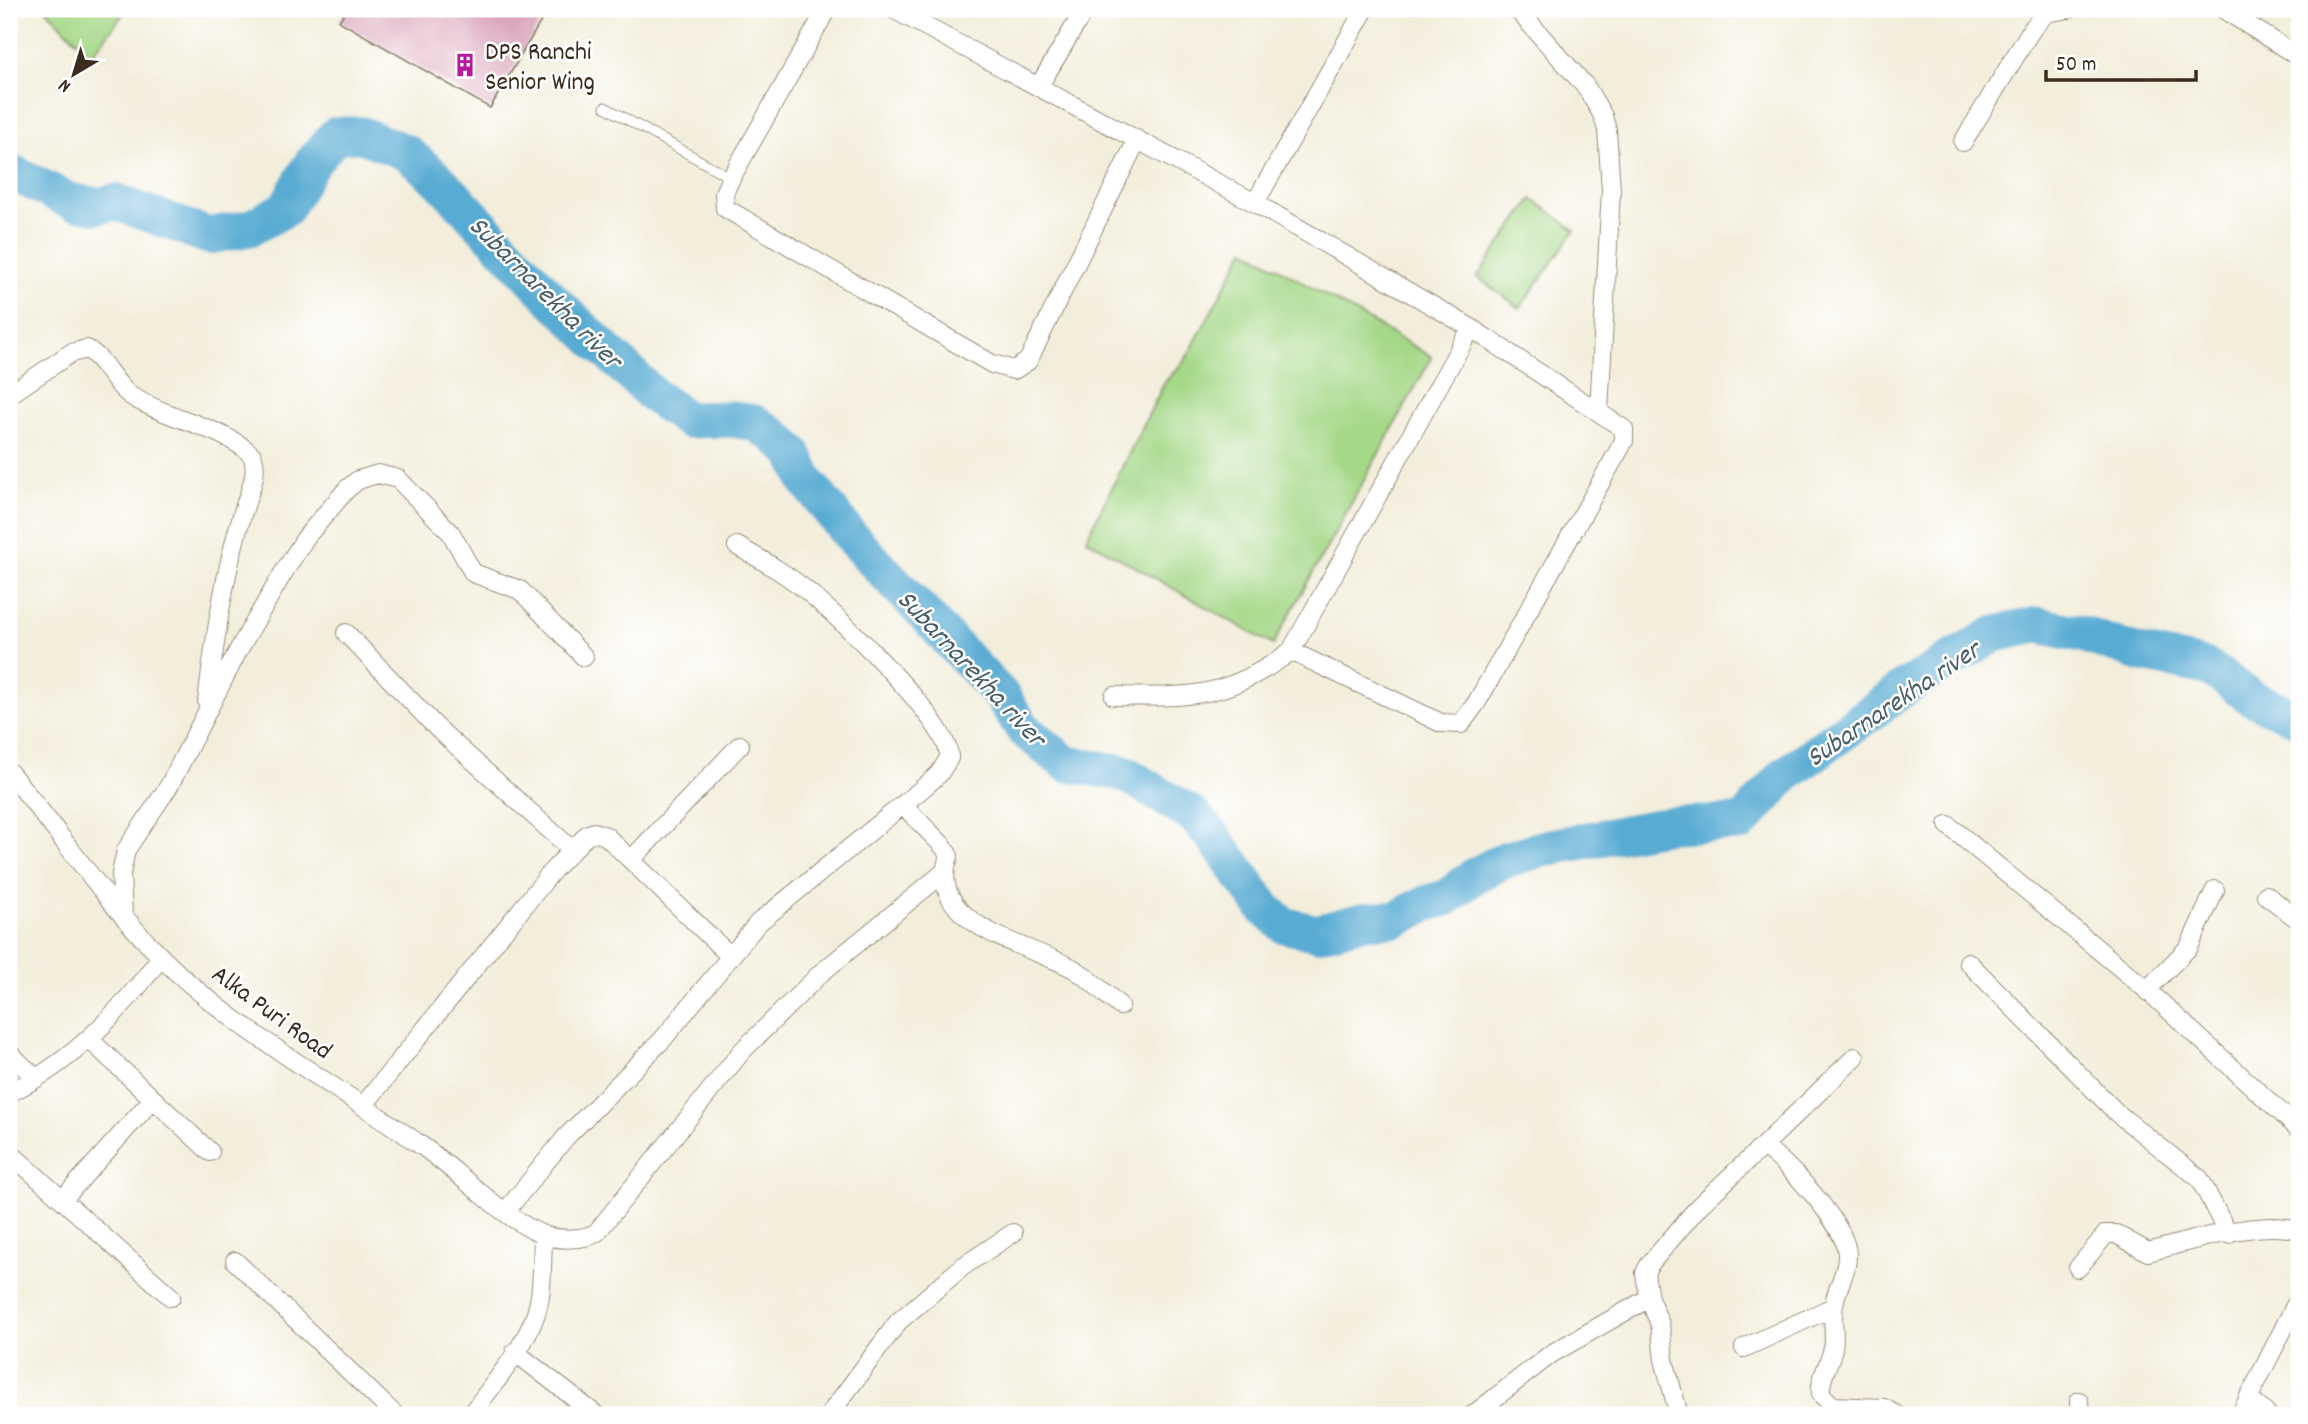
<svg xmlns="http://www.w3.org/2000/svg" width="2308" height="1424" viewBox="0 0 2308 1424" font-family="Dekko,sans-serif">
<rect width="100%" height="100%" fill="#fff"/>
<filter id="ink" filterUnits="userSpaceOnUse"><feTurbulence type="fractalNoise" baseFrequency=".0143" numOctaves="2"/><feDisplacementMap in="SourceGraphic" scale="14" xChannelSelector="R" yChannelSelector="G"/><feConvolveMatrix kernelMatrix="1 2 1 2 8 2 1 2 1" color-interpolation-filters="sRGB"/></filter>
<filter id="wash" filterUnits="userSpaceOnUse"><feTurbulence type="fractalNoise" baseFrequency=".00686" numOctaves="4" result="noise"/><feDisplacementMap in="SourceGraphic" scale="28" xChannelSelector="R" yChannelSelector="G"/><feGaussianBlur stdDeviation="1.57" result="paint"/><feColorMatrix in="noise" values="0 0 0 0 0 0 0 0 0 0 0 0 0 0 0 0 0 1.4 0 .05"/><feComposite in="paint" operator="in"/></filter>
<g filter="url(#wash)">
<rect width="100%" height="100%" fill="#f3eedb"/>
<path fill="#a5d887" stroke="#708152" stroke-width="2" d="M46 9H127L91 56Z
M1532 199 1575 230 1520 308 1477 277Z
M1245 249 1432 357 1273 645 1086 539 1165 382 1186 359Z"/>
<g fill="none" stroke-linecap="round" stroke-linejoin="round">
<path stroke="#58abd3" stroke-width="37" d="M9 171 70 201 97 206 116 202 209 236 250 228 285 209 312 163 336 135H362L407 153 440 181 555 302 653 395 688 420 732 419 755 423 774 435 794 453 806 480 850 536 1001 695 1024 730 1067 764 1124 773 1193 815 1212 835 1265 909 1284 925 1317 933 1363 921 1397 919 1424 904 1446 898 1474 876 1507 859 1545 848 1669 825 1742 823 1785 775 1907 686 1995 634 2038 625 2085 635 2139 653 2208 667 2252 698 2299 719"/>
</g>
<g id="blocks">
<path fill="#dca7bd" d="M347 9H548L490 108 339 21Z"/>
</g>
</g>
<g filter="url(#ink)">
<use href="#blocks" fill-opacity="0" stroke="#978c7c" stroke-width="2"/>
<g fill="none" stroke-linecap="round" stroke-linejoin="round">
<g stroke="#978c7c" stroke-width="11">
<path id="service" d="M605 107 731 178"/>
</g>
<g stroke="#978c7c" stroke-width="20">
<path id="minor" d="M827 9 731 178 724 193 725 208 992 364 1014 370 1028 361 1137 140
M893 9 1255 203 1471 328 1624 429V441L1477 702 1461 724 1441 723 1291 651
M1517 9 1586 87 1603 116 1607 130 1611 190 1599 411
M2223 9 2299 57
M1039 86 1085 9
M1963 142 2032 29 2046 13 2069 9
M1255 203 1365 9
M9 395 71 353 87 349C105 359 113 384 131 396 167 419 224 427 252 455 260 473 248 494 243 512 224 573 215 638 207 702
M346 633 436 727 572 850
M1114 696C1189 698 1229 698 1291 651L1471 328
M9 772C60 832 104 900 160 956 232 1029 338 1086 422 1146 458 1171 502 1217 541 1234 554 1240 585 1241 597 1232L742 1051 821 973 942 874
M903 805 944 847 949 856C924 926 1029 944 1074 969 1091 979 1105 994 1120 1006
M1948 825 2147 990 2299 1129
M631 860 740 745
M2266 895 2299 920
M123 916 121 874 126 850 169 786 239 649 282 575 306 537 347 489 358 480 378 474 398 479 451 533 473 573 520 590 584 657
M1968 962 2117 1113 2200 1179 2228 1234
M2147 990 2189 947 2215 890
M89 1039 210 1152
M9 1053 36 1078
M9 1093C72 1063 120 1012 161 957
M363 1106 553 870 588 834 594 832 606 836 730 956
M1763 1146 1855 1057
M9 1152 171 1297
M64 1198 153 1099
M506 1211 566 1137 663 1039 758 923 922 789 939 774 949 758C952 724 842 621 813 596 790 576 764 561 737 546
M235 1261 395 1415
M2078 1268 2106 1234H2116L2148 1252C2184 1243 2265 1217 2299 1231
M1649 1298 1660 1324 1664 1360 1679 1415
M1744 1348 1833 1307
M515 1352 596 1415
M2248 1398 2268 1415
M2079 1401 2080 1415
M471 1415C494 1381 531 1343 539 1302 543 1281 542 1257 543 1236
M829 1415 898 1322 962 1267 1013 1233
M1473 1415 1551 1354 1649 1298 1645 1273 1649 1265 1699 1206 1763 1146C1787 1162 1846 1224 1847 1254 1848 1272 1836 1288 1834 1305 1831 1320 1836 1334 1833 1348 1830 1364 1819 1378 1821 1394L1833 1406 1884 1408 1897 1415
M2240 1415 2299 1298"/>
</g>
<use href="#service" stroke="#fff" stroke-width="9"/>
<use href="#minor" stroke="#fff" stroke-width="18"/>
</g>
</g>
<defs>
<g id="building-bare" transform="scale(1.89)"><path d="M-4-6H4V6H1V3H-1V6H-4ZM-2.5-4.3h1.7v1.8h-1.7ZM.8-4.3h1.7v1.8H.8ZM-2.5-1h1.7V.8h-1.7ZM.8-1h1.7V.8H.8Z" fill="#b5179e" stroke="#fff" stroke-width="2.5" paint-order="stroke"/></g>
</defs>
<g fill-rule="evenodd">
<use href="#building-bare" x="465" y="65"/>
</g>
<g text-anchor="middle" stroke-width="5" stroke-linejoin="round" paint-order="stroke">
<g font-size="26" fill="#3b2a1e" stroke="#fff" text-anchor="start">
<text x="485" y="59">DPS Ranchi<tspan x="485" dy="30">Senior Wing</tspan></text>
</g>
<g font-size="26" fill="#3b2a1e" stroke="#fff">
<text transform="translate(273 1011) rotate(36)" y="9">Alka Puri Road</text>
</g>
<g font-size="28" font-style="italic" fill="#475e66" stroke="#fff">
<text transform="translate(547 291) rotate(45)" y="10">Subarnarekha river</text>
<text transform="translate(973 667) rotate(47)" y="10">Subarnarekha river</text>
<text transform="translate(1892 702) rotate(-34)" y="10">Subarnarekha river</text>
</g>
</g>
<rect width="2308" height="1424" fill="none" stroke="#fff" stroke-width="35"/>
<g transform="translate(74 74) rotate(218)" stroke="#ffffff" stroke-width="5" paint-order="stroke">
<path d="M0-5L12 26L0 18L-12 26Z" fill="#3b2a1e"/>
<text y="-10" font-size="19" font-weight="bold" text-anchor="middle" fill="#3b2a1e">N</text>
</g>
<path d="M2046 70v10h150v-10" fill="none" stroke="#3b2a1e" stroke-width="3.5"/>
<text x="2056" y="70" font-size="21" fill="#3b2a1e" stroke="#ffffff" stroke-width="5" paint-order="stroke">50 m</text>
</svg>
